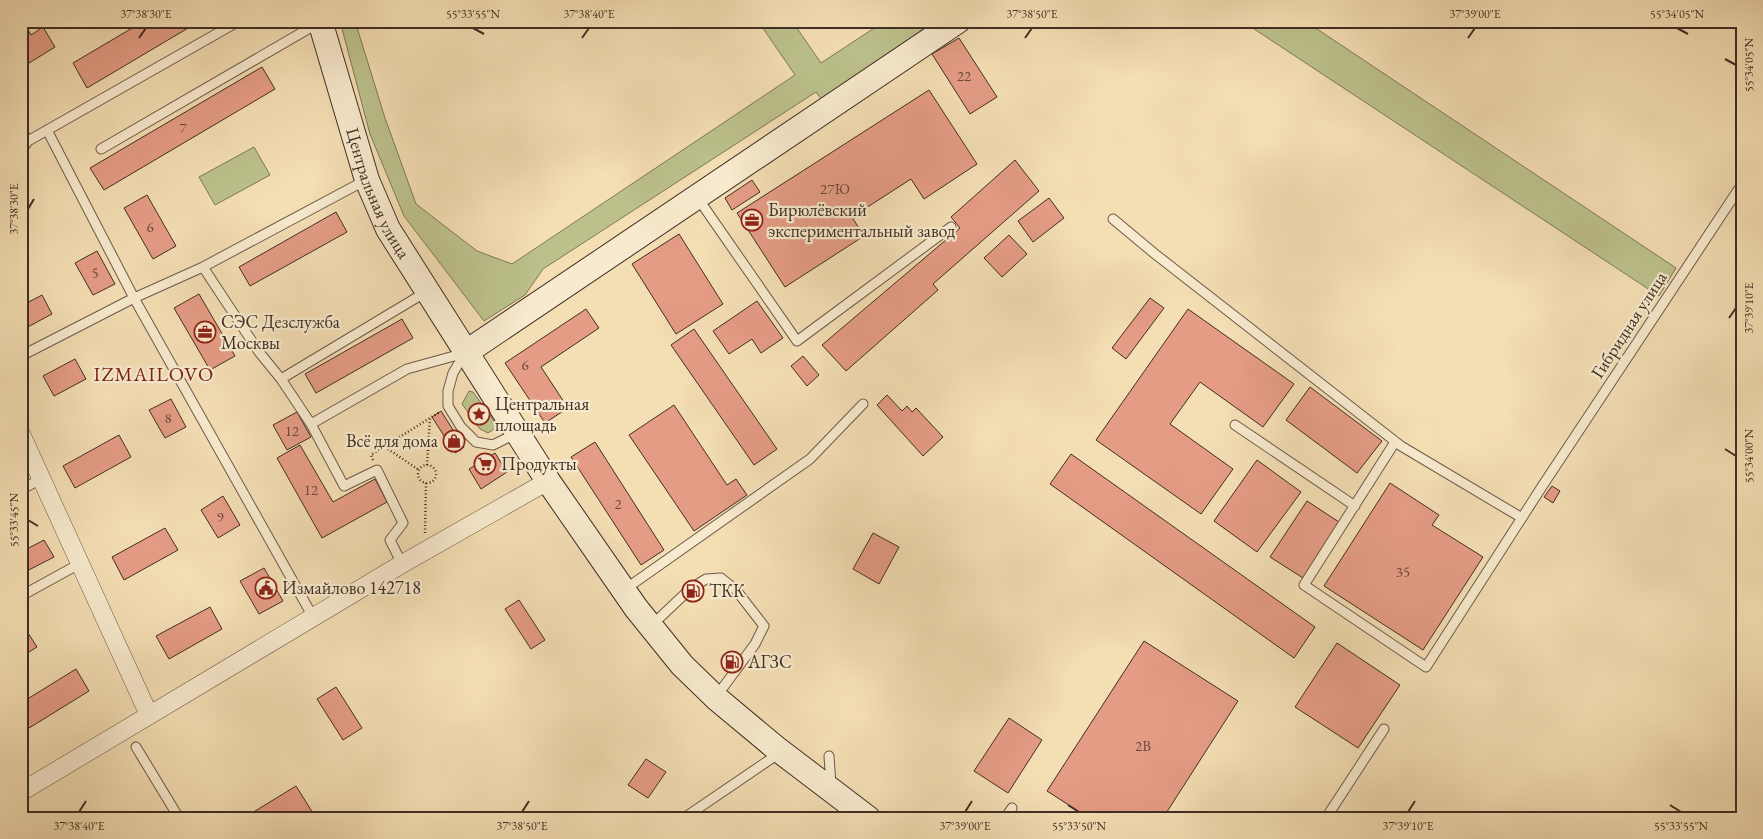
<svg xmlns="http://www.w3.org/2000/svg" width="1763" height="839" viewBox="0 0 1763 839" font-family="'EB Garamond',serif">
<rect width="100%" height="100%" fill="#f4deb4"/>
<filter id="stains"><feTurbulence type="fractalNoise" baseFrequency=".004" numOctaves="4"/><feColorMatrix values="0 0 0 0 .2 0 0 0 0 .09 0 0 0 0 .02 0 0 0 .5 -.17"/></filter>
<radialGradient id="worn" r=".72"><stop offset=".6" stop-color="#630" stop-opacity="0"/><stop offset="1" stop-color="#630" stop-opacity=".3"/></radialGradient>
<path fill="#bcc18c" stroke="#7e7858" d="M340 21H355L385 118 416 204 477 251 512 264 795 75 758 21H792L821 63 885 21H935L821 99 816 92 543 269 525 295 484 321 404 216 370 134Z
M1242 21H1305L1676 268 1659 296Z
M254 147 270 175 215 205 199 177Z
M469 391 473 392 497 425 496 428 488 433 480 429 462 404Z"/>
<path fill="#e59c85" stroke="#402e24" d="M144 21H200L87 88 73 63Z
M26 26 31 35 43 27 55 47 21 68V29Z
M959 38 997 97 970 114 932 54Z
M262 67 275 89 104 190 90 168Z
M929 90 977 164 924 199 911 179 852 217 864 236 785 287 737 213Z
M1015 160 1039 191 933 284 938 290 846 371 822 345 960 228 951 217Z
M752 180 760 192 732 210 725 198Z
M147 195 176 246 153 259 124 208Z
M1049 198 1064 218 1033 242 1018 221Z
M336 212 347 232 250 286 239 267Z
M679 234 723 304 676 334 632 264Z
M1009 235 1027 254 1002 277 984 258Z
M97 251 115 284 93 295 75 263Z
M199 294 235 356 210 370 174 308Z
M42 295 52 314 24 329 21 324V306Z
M1150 298 1164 308 1126 359 1112 348Z
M757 301 783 338 761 353 752 339 729 354 713 331Z
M586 309 599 328 541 367 568 408 545 423 505 363Z
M1188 309 1294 384 1263 427 1200 382 1170 424 1233 469 1201 514 1096 440Z
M402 319 413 338 316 393 305 374Z
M694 329 777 449 754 465 671 345Z
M803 356 819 375 807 386 791 366Z
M75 359 86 379 54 396 43 376Z
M1310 387 1382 441 1357 473 1286 420Z
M887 395 902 411 907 406 912 412 916 408 943 437 923 456 877 405Z
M171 399 186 427 165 438 149 410Z
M674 405 727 485 736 479 747 495 694 531 629 435Z
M441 411 464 447 455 453 432 417Z
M297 412 311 437 287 450 273 425Z
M119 435 131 457 75 488 63 466Z
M595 442 664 550 641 565 571 457Z
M300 445 333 502 375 479 387 502 322 538 277 458Z
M495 453 507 472 481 489 469 469Z
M1071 454 1315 627 1294 658 1050 484Z
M1257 460 1301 492 1257 552 1214 521Z
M1390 483 1439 515 1432 525 1483 557 1423 650 1324 586Z
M1552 486 1560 491 1553 503 1544 497Z
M223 496 240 525 218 538 201 510Z
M1307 501 1339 522 1303 578 1270 557Z
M165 528 178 550 124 580 112 557Z
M873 533 899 547 879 584 853 569Z
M44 540 54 557 21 574V552Z
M264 568 283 601 259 614 240 581Z
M519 600 545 640 531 649 505 609Z
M210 607 222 629 169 659 156 636Z
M21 622 37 647 21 657Z
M1144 641 1238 701 1163 818H1089L1047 791Z
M1337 643 1400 685 1358 748 1295 707Z
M76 669 89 691 21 733V703Z
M336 687 362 728 343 740 317 699Z
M1009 718 1042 740 1008 793 974 771Z
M646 759 666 772 648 798 628 785Z
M296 786 316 818H248L247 816Z"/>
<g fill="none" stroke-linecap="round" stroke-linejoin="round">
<g stroke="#6d5a48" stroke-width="11">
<path id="lane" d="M21 129 28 141
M47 130 134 298 313 617
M101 149 320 22
M21 151 28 141 239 21
M697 197 797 341 951 227
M1113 219 1155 254 1401 446 1522 518
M203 267 366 180
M465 353 453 373 448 391V406L461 427 476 442 493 445 517 433
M21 356 134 298 203 267 259 352 281 379 311 424 407 369 465 353
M281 379 426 292
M311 424 344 486 377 470 403 523 390 540 402 564
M1235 425 1355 506
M1395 442 1304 585 1426 667 1543 485 1742 184
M21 490 42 478
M624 590 810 459 863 404
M21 596 81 563
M652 625 690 589 706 579 721 578 736 590 764 626 755 644 716 697
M136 747 179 818
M829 756 831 785
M684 818 781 752
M1005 818 1012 808
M1326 818 1384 729"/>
</g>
<g stroke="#6d5a48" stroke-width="19">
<path id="street" d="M21 434 149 715
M21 792 402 564 548 481"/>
</g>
<g stroke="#402e24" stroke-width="26">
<g id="secondary">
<path id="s1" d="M320 21 367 180 388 229 548 481 636 608 682 665 716 698 776 748 868 818"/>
<path d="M465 353 958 21"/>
</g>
</g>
<path stroke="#402e24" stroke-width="2.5" stroke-dasharray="1 2.5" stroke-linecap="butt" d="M385 447 419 470
M373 460 371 455 430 418
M427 465 430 418 440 412
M418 474a9 9 0 1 1 18 0a9 9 0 1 1-18 0Z
M425 533 426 483"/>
<use href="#lane" stroke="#f8eace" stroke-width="9"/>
<use href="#street" stroke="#f8eace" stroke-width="18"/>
<use href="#secondary" stroke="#f8eace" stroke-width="24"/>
</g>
<path fill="none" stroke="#402e24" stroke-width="2" d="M473 28 484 34M1677 28 1688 34M139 38 146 28M582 38 589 28M1025 38 1032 28M1468 38 1475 28M1725 59 1736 65M28 209 34 199M1729 318 1736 308M1725 449 1736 456M28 520 38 526M1068 805 1079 812M1670 805 1681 812M79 812 86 801M522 812 529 801M965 812 972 801M1408 812 1415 801"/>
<defs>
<g id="office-ring" transform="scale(1.125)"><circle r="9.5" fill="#f8eace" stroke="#8f2418" stroke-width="1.5"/><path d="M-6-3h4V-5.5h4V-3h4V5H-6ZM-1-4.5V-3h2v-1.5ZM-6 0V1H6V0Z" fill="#8f2418"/></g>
<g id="sight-ring" transform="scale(1.125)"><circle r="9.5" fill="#f8eace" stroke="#8f2418" stroke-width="1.5"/><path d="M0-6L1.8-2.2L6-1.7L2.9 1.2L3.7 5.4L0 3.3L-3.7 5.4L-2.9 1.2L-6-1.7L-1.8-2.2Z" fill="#8f2418"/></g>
<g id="shop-ring" transform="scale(1.125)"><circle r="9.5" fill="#f8eace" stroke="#8f2418" stroke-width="1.5"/><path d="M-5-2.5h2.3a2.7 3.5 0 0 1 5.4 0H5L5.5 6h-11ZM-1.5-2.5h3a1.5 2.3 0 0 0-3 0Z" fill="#8f2418"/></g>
<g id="supermarket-ring" transform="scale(1.125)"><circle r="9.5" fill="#f8eace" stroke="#8f2418" stroke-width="1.5"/><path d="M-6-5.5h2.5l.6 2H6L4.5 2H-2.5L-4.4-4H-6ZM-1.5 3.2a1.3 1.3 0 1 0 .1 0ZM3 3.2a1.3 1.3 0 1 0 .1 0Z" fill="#8f2418"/></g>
<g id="civic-ring" transform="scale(1.125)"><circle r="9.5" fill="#f8eace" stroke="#8f2418" stroke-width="1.5"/><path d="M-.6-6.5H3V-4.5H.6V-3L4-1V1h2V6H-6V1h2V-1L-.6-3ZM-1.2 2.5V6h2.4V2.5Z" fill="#8f2418"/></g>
<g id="fuel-ring" transform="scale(1.125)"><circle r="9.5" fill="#f8eace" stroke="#8f2418" stroke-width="1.5"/><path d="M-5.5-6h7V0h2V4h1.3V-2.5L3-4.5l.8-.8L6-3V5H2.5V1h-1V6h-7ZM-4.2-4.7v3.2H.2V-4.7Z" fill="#8f2418"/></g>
</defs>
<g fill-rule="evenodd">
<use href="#office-ring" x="752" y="220"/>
<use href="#office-ring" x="205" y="332"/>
<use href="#sight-ring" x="479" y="414"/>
<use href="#shop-ring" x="454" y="441"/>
<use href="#supermarket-ring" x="485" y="464"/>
<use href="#civic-ring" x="266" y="588"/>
<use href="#fuel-ring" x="693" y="591"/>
<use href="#fuel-ring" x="732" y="662"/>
</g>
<g text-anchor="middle" stroke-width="4.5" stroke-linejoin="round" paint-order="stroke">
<g font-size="15" fill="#694a3c">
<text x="964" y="81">22</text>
<text x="183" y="133">7</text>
<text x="835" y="194">27Ю</text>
<text x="150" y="232">6</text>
<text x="95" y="278">5</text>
<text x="525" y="370">6</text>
<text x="168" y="423">8</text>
<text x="292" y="436">12</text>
<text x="311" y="495">12</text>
<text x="618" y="509">2</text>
<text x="220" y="522">9</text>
<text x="1403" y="577">35</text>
<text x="1143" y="751">2В</text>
</g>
<g font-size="18" fill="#402e24" stroke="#f8eace">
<text dy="6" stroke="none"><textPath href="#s1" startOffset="182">Центральная улица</textPath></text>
<text transform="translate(1629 325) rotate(-57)" y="6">Гибридная улица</text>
</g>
<g font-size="18" fill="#402e24" stroke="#f8eace" text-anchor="start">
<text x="768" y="216">Бирюлёвский<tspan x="768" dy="21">экспериментальный завод</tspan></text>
<text x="221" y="328">СЭС Дезслужба<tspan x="221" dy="21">Москвы</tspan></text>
<text x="495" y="410">Центральная<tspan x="495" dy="21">площадь</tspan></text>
<text x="438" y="447" text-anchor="end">Всё для дома</text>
<text x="501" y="470">Продукты</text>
<text x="282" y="594">Измайлово 142718</text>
<text x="709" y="597">ТКК</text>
<text x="748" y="668">АГЗС</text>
</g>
<g font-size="20" letter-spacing="1" fill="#7a1f14" stroke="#f8eace">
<text x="154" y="381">IZMAILOVO</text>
</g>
</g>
<rect width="1763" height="839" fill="none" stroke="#f4deb4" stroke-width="55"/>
<rect x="28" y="28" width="1708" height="784" fill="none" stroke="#402e24" stroke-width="2"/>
<g font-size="12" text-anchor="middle" fill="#402e24">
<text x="146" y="18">37°38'30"E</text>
<text x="473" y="18">55°33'55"N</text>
<text x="589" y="18">37°38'40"E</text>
<text x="1032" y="18">37°38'50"E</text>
<text x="1475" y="18">37°39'00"E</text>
<text x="1677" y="18">55°34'05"N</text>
<text transform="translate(1749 65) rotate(-90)" y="4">55°34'05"N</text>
<text transform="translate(14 209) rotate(-90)" y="4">37°38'30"E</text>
<text transform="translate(1749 308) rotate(-90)" y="4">37°39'10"E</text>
<text transform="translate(1749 456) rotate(-90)" y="4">55°34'00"N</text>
<text transform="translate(14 520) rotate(-90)" y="4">55°33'45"N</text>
<text x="79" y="830">37°38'40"E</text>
<text x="522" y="830">37°38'50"E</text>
<text x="965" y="830">37°39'00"E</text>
<text x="1079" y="830">55°33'50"N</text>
<text x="1408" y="830">37°39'10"E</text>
<text x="1681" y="830">55°33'55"N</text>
</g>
<rect width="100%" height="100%" filter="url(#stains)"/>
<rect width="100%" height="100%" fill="url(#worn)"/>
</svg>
